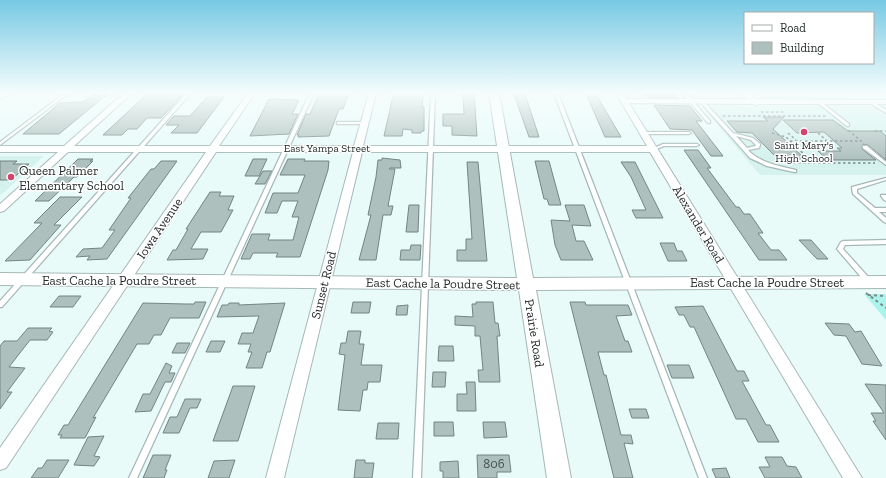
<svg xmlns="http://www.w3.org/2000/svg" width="886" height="478" viewBox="0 0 886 478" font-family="'Zilla Slab',serif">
<rect width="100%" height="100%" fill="#e8fbf9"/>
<path fill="#d5f2ee" d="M886 105V175H760L701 106Z
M0 156H43V157L0 196Z"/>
<path fill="#aaf4ec" d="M864 294H886V320Z"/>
<path fill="#aec0bd" stroke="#738482" d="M148 93H185L161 118H147L137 129H128L122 135H103Z
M463 93H474L477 136 452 135V126H443V114H464Z
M646 93H673L677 98H649Z
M514 94H525L539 137H529Z
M93 95H106L59 134H23L60 103 83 102Z
M318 96H348L343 109H339L329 136 298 137 299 135H297L306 114H310Z
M393 96H423L422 107H424V131H421V133H412V130L403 129 402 136H384Z
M587 96H597L621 137H605Z
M207 97H224L197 133H171L179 125H166L174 116H190Z
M269 99 299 100 292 114H298L289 134 250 136Z
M654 105 690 106 702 121H696L723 156H711L692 130 670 129Z
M763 117H784L773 129 805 159H778L752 133 737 132 727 121H768Z
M783 120H833L848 131H880L886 136V160L868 145 863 144 862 149 876 160H828L818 151H841L837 148H842L824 132 797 133Z
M684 150H698L711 168H707L736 207H739L744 214H750L763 233H758L771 250H779L787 260H759Z
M382 158 400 160 401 168H390L389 169H395L388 206H393L391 215H383L376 260H359L371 215H368L376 177 378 160H382Z
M78 159H93L90 161H93L77 177H74L49 201H35Z
M253 159H267L259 176H245Z
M288 159H305L304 161H329L328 170 300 257H276L278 253H253L250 259H241L252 234H270L268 240H293L299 217H292L298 201H282L277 213H265L273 193H298L305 175H280Z
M0 161H17L13 164H29L11 180H0Z
M161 161H177L107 259 87 260 90 256 76 257 83 249 102 248 115 230H109L131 198H128L151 169H154Z
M535 161H549L561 205H549L547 199H544Z
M467 162H478L487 261H457V250H466V239H472Z
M621 162H635L663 218H636L632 210H646L631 177Z
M263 171H272L265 184H255Z
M210 192H221L219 196H234L228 210H233L221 232H201L191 249H208L203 259 167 260 173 250H176L188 229H186Z
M60 197H82L54 225H61L30 260 5 261 42 223H34Z
M409 205H419L418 232H406Z
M565 205H584L591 226 572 225 576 241H584L593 260H561L555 245 551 220 570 221Z
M799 240H811L828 259H817Z
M660 243H674L677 251H682L687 261H668Z
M411 245H421L420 260H400L401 250H410Z
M59 296H81L73 307H50Z
M195 302H206L199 318H170L161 335H154L149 344H137L93 418 96 417 85 438H60L62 435H58L64 425H68L143 303 186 304H194Z
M353 302H371L369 313H351Z
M476 302H493L495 323H498L500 336H497L500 382H479L478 370H483L480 336H475V326L455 325V316L473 317 472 304H476Z
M570 302H585L586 305H628L632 315 616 316 625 341H628L632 352H598L604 375H606L621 435H631L633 444 624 443 633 478H614Z
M229 303H239V305L285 303 270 352H267L262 368H246L252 352H248L251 344H238L242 333H253L259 316 217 317 222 305H228Z
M408 305 407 315H396L397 306Z
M703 306 737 371H744L749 381H742L766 425H770L779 442H758L746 419H736L694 327H690L684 315H679L675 307Z
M825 323 849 324 855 332 861 331 882 366 862 364 846 336 834 335Z
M28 328H52L49 331 53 332 47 340H30L9 367 25 368 7 392H12L0 409V346L4 341H17Z
M348 331H361L359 344H364L361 365H382L380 382H368L367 390H363L360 411 338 410 345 355 339 354 341 343H346Z
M211 341H225L220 352H206Z
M177 343H190L185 353H172Z
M439 346H453L454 361H438Z
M166 363 172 366 169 373H175L171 382H165L151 411 135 412 143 394H150Z
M667 365H689L694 378H672Z
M433 372H446L445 387H432Z
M466 382H475L476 411H457V394H467Z
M865 384 886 385V440L873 421H876L871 413H884Z
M233 386H255L238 441H213Z
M185 399H201L197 408H190L179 433H163L170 417H177Z
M629 409H646L649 418H632Z
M434 422H453L454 436H434Z
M483 422H505L507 437 484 438Z
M378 423H399L398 439H376Z
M104 436 94 456 100 457 94 466 74 465 88 437Z
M153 455H171L165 470H167L164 478H143Z
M477 455H509L511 472H497V478H478Z
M765 457H782L787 466 796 467 802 478H765L759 467H770Z
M47 460H69L58 478H31L38 468H42Z
M235 460 229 478H208L214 461Z
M356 460H365V463H374L372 478H354Z
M458 461 459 478H443V471H440V462Z
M726 468 730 478H716L712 469Z"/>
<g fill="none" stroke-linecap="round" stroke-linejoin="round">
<g stroke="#a6b8b6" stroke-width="2.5">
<path id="lane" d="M65 93H69L0 145V142Z
M187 93H191L2 307H0V301Z
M310 93H314L137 478H129Z
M431 93H435L421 478H413Z
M554 93H558L707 478H699Z
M682 93H686L710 121V123H708Z
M818 101H820L849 124V126H847L818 103Z
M870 101H872L886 110V113L870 103Z
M702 102H704L733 133 753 138 760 144V145L759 148 748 150C760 163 779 166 796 170V172H794L767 166 750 158 702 104ZM736 136 751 140 756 145 755 146 747 148Z
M337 122H364L366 123 364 124H337Z
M643 132H689L691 133 689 134H644L642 133Z
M663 144H697L699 145 697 146H664L654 150 652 149Z
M863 146H867L886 162V165L863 148Z
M886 178V180L857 189V193L875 208H886V212H879L886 218V223L884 222 853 194 852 188V187Z
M881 195H886V201L884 200 881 196Z
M886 240V244L845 245 843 249 871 280 872 282 871 284H867L837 249 841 242 843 241Z"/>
</g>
<g stroke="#a6b8b6" stroke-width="2">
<path id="street" d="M2 93H11L0 99V94Z
M124 93H132L74 146H210L248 93H255L219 146H354L369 93H376L363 146H647L616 93H622L626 99H747L741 93H749L756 99 886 100V104H759L756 105 752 104 629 103 862 478H843L650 152H362L284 478H266L353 152H216L6 468 0 470V448L206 152H68L4 211 0 212V204L58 152H0V146H64Z"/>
</g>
<g stroke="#a6b8b6" stroke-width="2">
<path id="secondary" d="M489 93H499L533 278 886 276V288L536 290 571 478H547L519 290 0 285V273L517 278Z"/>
</g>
<path stroke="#7d8988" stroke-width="1.5" stroke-dasharray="2.5 2.5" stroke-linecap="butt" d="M761 112H784
M723 116H827
M875 131H886
M772 133 786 137 810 160
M788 133 796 140
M818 133 827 141
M790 141H861L848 130
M793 163H875"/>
<path stroke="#7d8988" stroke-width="2" stroke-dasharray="3 3" stroke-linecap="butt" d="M866 293 886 308
M868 295 886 296"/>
<use href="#lane" fill="#fff" fill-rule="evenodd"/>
<use href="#street" fill="#fff" fill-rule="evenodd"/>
<use href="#secondary" fill="#fff" fill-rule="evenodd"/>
</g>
<linearGradient id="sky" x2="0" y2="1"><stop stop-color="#77c9e4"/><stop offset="0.58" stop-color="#f5fdfc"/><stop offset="1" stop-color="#f5fdfc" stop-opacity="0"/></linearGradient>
<rect width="886" height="160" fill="url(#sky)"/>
<g fill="#d2446b" stroke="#fff" stroke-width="1.5">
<circle cx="804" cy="132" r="4"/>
<circle cx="11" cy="177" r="4"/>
</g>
<g text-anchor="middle" stroke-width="3" stroke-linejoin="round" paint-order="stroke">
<g font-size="11" fill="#252c2b" stroke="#fff">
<text x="804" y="149">Saint Mary's<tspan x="804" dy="13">High School</tspan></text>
</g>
<g font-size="11" fill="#252c2b" stroke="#fff">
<text x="327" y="152">East Yampa Street</text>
</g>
<g font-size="13" fill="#252c2b" stroke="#fff" text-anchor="start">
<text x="19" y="175">Queen Palmer<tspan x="19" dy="15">Elementary School</tspan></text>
</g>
<g font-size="13" fill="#252c2b" stroke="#fff">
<text transform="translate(699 224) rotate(59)" y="5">Alexander Road</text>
<text transform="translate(159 228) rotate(-56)" y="5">Iowa Avenue</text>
<text x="119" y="285">East Cache la Poudre Street</text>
<text x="767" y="287">East Cache la Poudre Street</text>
<text transform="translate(443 283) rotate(1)" y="5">East Cache la Poudre Street</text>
<text transform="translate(323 285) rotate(-76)" y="5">Sunset Road</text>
<text transform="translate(535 333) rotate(81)" y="5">Prairie Road</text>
</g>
<g font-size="13" fill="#475150">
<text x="494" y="468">806</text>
</g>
</g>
<rect x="744" y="12" width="130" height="52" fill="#ffffff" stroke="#a8abaa"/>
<rect x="752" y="25" width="20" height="6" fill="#ffffff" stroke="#a8abaa"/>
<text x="780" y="32" font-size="12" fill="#252c2b">Road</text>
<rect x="752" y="42" width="20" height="12" fill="#aec0bd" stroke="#a8abaa"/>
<text x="780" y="52" font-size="12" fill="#252c2b">Building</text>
</svg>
